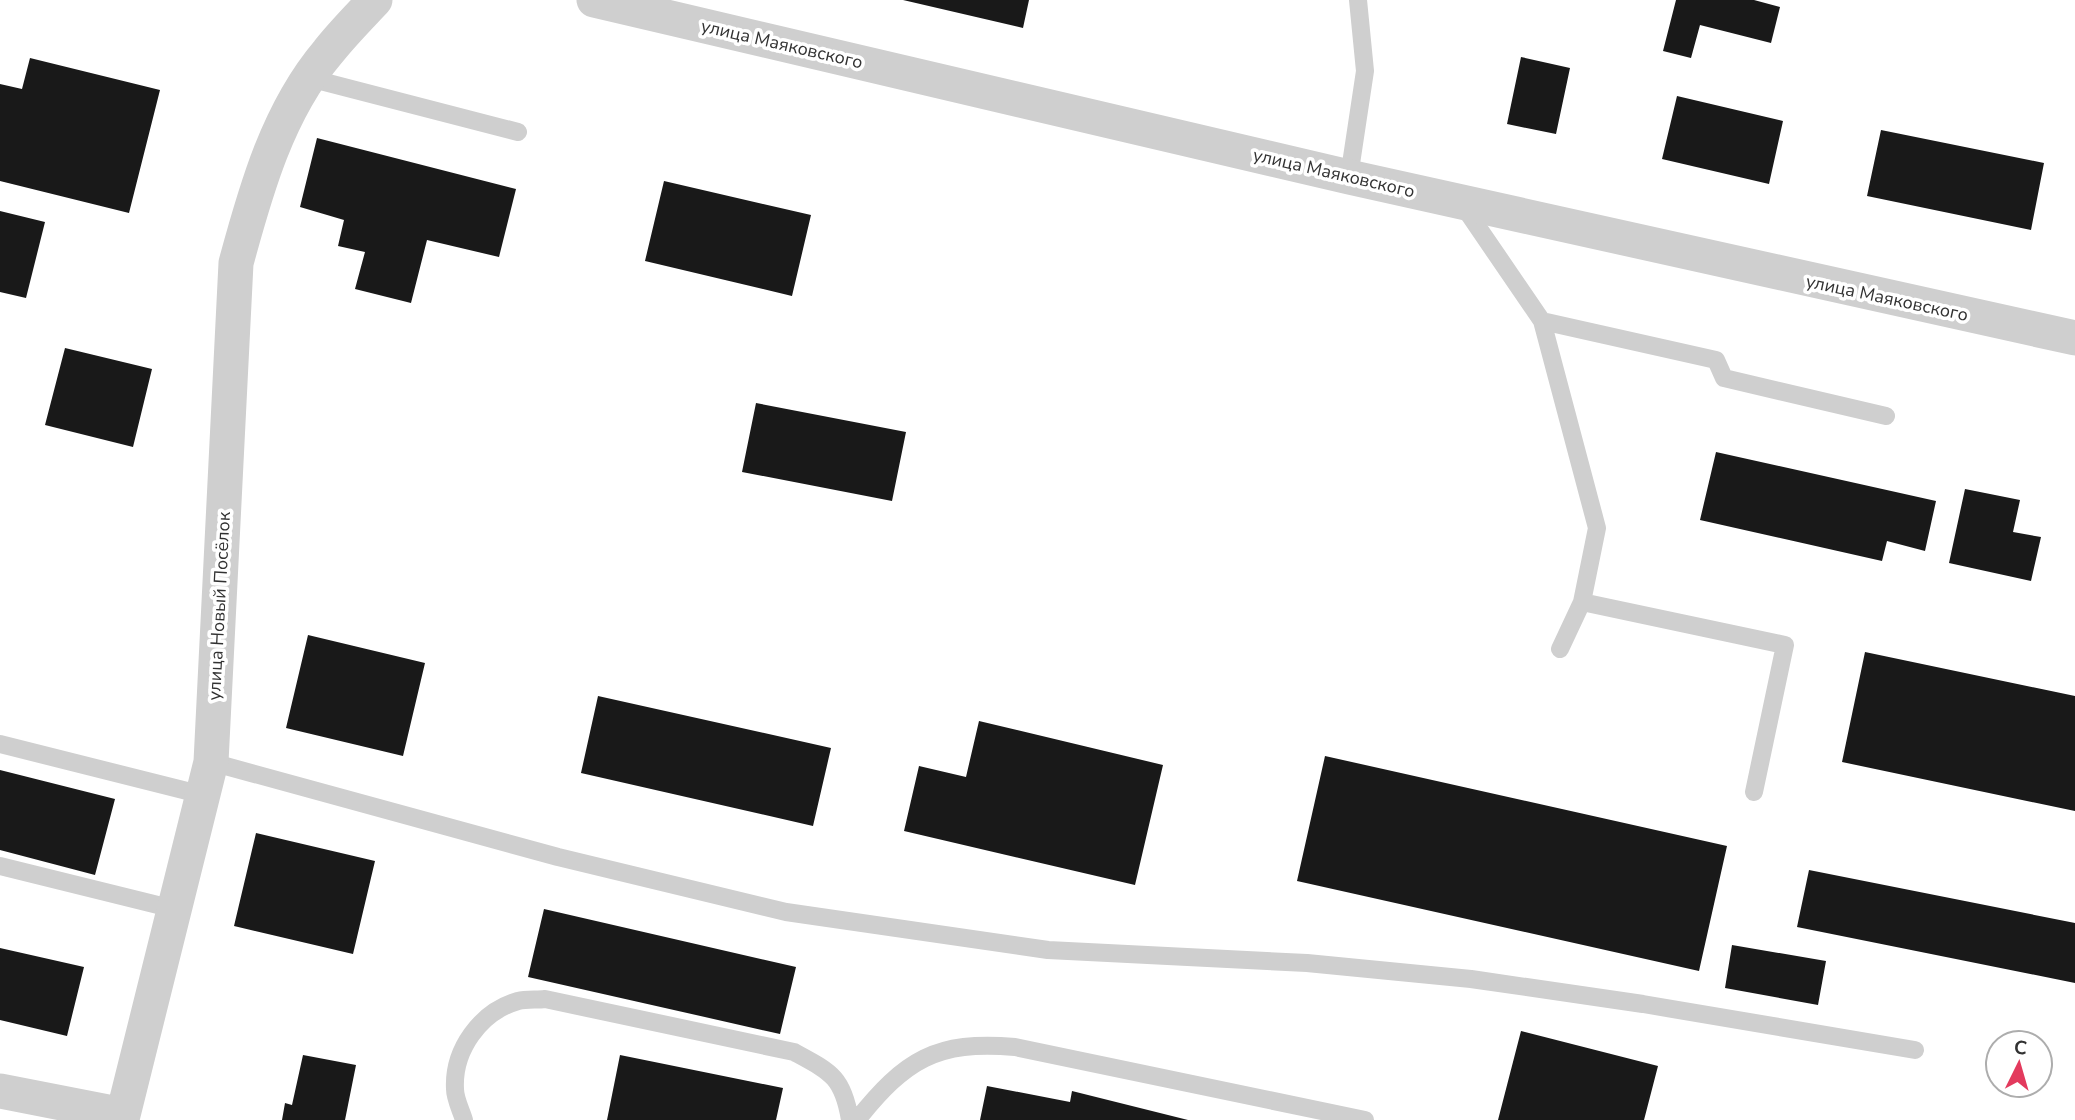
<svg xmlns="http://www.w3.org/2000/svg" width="2075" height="1120" viewBox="0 0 2075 1120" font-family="'Nunito Sans',sans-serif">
<rect width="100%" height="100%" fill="#fff"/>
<path fill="#191919" d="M903 0H1029L1023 28Z
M1676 0H1754L1780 7 1771 43 1700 25 1691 58 1663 51Z
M1521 57 1570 68 1556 134 1507 124Z
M30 58 160 90 129 213 0 181V84L22 89Z
M1677 96 1783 121 1769 184 1662 159Z
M1881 130 2044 163 2031 230 1867 196Z
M317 138 516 189 499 257 427 240 411 303 355 289 365 252 338 246 344 220 300 207Z
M664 181 811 215 792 296 645 261Z
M0 211 45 222 26 298 0 292Z
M65 348 152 369 133 447 45 425Z
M756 403 906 432 892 501 742 472Z
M1716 452 1936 501 1925 551 1887 541 1882 561 1700 520Z
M1965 489 2020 500 2013 532 2041 537 2031 581 1949 563Z
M308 635 425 663 403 756 286 728Z
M1865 652 2075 696V811L1842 762Z
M598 696 831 748 813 826 581 773Z
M979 721 1163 765 1135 885 904 831 919 766 966 777Z
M1325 756 1727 846 1699 971 1297 881Z
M0 770 115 799 95 875 0 850Z
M256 833 375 861 353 954 234 926Z
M1809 870 2075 923V983L1797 927Z
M544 909 796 967 780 1034 528 977Z
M1732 945 1826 961 1818 1005 1725 988Z
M0 948 84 967 67 1036 0 1020Z
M1521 1031 1658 1066 1644 1120H1498Z
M303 1055 356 1065 345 1120H282L285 1103 292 1105Z
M620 1055 783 1088 776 1120H607Z
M987 1086 1070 1102 1072 1091 1188 1120H980Z"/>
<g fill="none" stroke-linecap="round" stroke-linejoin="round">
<path stroke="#cfcfcf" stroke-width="18" d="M309 78 518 132
M1349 177 1365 71 1358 0
M1462 204 1542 321 1597 528 1582 602 1785 645 1754 792
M1542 321 1716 360 1724 378 1886 416
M1560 649 1582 602
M0 744 203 795
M211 762 558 857 786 912 1048 950 1307 963 1471 979 1643 1004 1915 1050
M0 866 174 909
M464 1120C461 1110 455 1099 455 1089 453 1050 480 1012 518 1001 526 999 537 1000 545 999L794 1052C831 1072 843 1077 850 1120
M857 1120C905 1060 936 1040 1015 1047L1365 1120"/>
<path stroke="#cfcfcf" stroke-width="35" d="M594 0 1349 177 2075 338
M0 1091 123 1115 211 762 236 263C256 189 278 111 328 52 342 34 359 17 375 0"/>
</g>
<g text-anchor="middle" stroke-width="7" stroke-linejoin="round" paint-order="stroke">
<g font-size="18" fill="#323232" stroke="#fff">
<text transform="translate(782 44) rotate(13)" y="6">улица Маяковского</text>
<text transform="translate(1334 173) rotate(13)" y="6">улица Маяковского</text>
<text transform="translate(1887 298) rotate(12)" y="6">улица Маяковского</text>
<text transform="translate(219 606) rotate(-87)" y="6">улица Новый Посёлок</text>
</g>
</g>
<g transform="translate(2019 1064) rotate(5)"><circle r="33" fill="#ffffff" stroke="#adadad" stroke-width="2"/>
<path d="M0-5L12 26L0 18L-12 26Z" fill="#e33a5d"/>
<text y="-10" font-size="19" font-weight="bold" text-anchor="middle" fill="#323232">С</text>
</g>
</svg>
